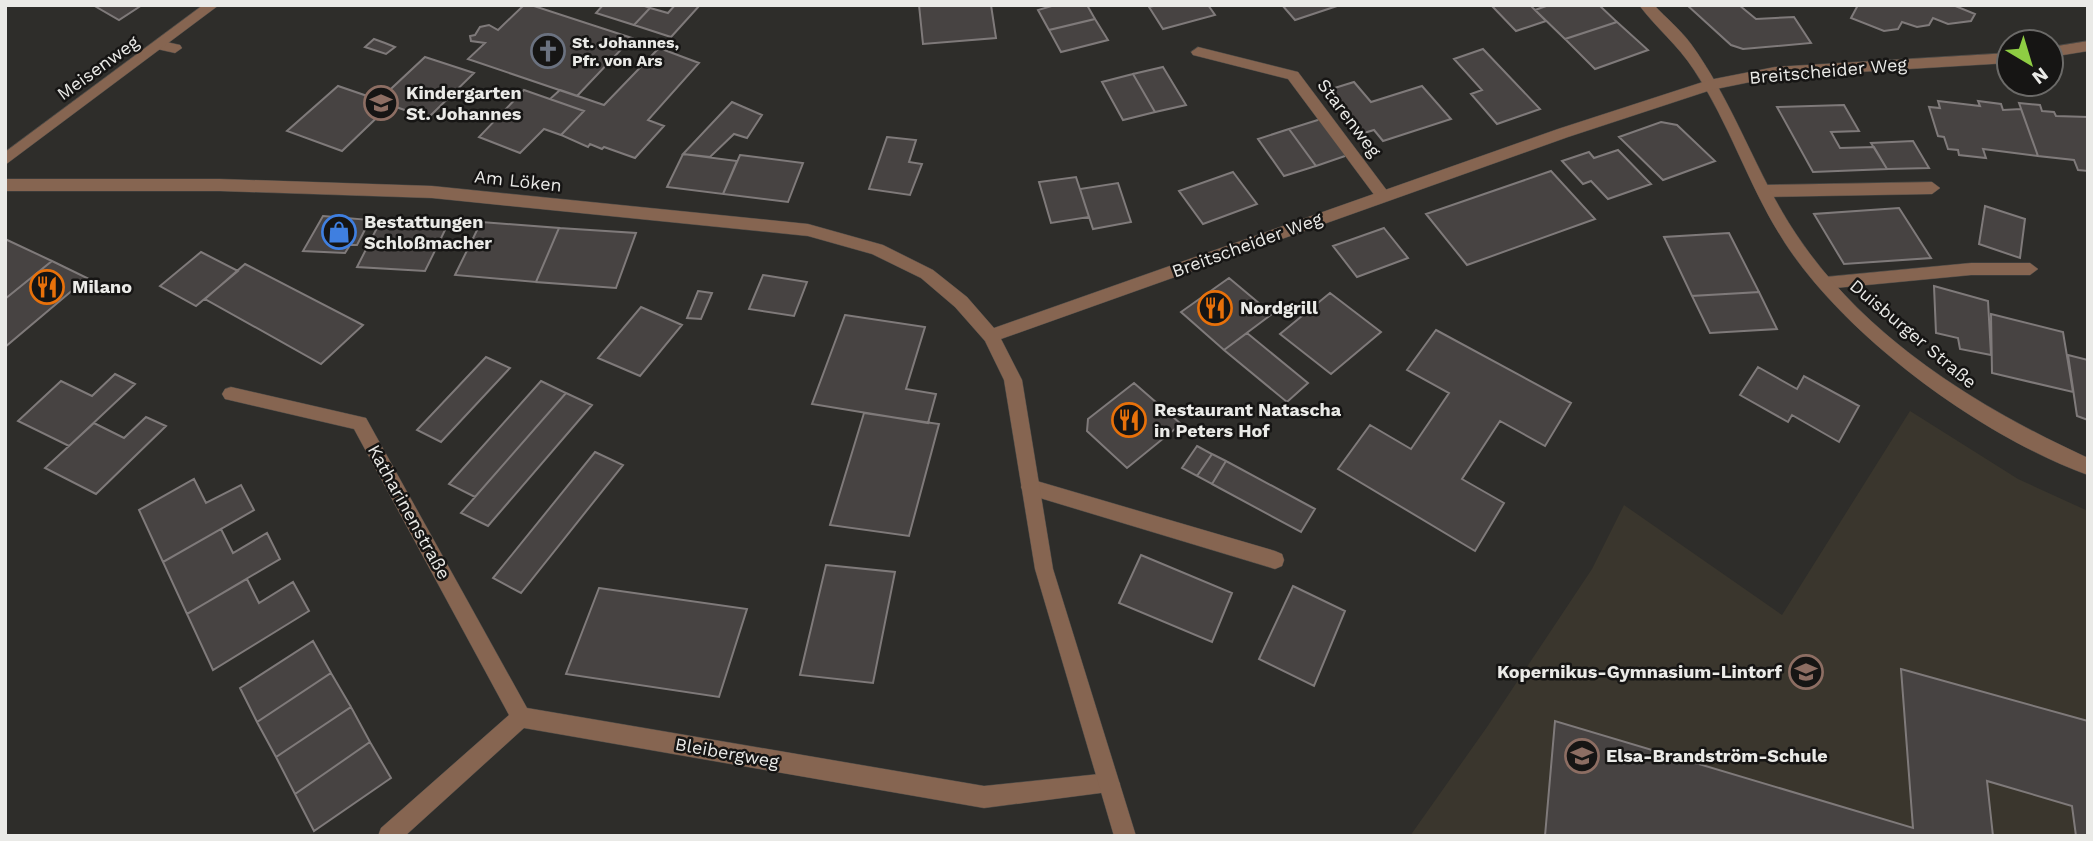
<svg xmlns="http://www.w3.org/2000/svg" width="2093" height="841" viewBox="0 0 2093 841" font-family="'Work Sans',sans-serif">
<rect width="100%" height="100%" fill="#2e2d2a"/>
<path fill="#3a362d" d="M1910 411 2018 479 2088 511V836H1410L1487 727 1592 569 1624 505 1782 615Z"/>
<path fill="#474342" stroke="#7f7a7a" stroke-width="2" d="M93 5H142L119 20Z
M524 5H531L632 38 577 96 468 59 485 43 471 41 470 36 475 35 480 27 489 25 498 30Z
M603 5H642L650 8 634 25 596 13Z
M675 5H700L671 37 634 25 650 8 668 13Z
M919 5H991L996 38 923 44Z
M1055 5H1087L1095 19 1049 30 1038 10Z
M1158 5H1208L1215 15 1163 29 1149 7Z
M1282 5H1340L1295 20Z
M1491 5H1530L1546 21 1516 31Z
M1549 5H1599L1617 22 1565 39 1535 10Z
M1687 5H1739L1756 19 1794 17 1811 43 1743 49 1731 45Z
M1858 5H1953L1975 14 1971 21 1948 24 1933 18 1929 25 1917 27 1902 22 1898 29 1884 31 1851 18Z
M1095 19 1108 40 1061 52 1049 30Z
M1617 22 1648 50 1595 69 1565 39Z
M374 39 385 43 395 47 386 54 365 47Z
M659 48 699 63 648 120 664 126 635 158 604 147 602 149 590 144 588 147 561 135 584 111 550 99 560 90 604 105Z
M1483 49 1540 109 1497 124 1471 94 1482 90 1454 59Z
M425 57 474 73 428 118 390 105 342 151 287 131 338 86 379 100Z
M1163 67 1186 105 1155 112 1133 74Z
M1133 74 1155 112 1123 120 1102 82Z
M1354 82 1371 102 1422 86 1451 119 1383 141 1374 130 1364 133 1328 90Z
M524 90 584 111 561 135 544 129 520 153 479 137Z
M1938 101 1980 106 1978 101 2001 104 2003 110 2021 109 2038 156 1983 149 1986 158 1959 155 1958 150 1948 149 1944 137 1938 136 1929 107 1940 108Z
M732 102 762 115 747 138 734 134 710 157 683 154Z
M2019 103 2040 105 2042 111 2054 112 2056 116 2088 117V171L2078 170 2074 160 2038 156Z
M1844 105 1859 131 1831 132 1840 148 1874 147 1887 169 1813 172 1777 107Z
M1321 119 1348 155 1316 166 1289 129Z
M1661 122 1677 125 1715 161 1663 180 1619 137Z
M1289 129 1316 166 1284 176 1258 139Z
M887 137 916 140 909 162 922 164 910 195 869 189Z
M1913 141 1929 168 1887 169 1871 143Z
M1618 150 1651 184 1608 199 1591 181 1583 184 1562 161 1589 152 1594 158Z
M683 154 737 161 723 194 667 187Z
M740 155 803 163 788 202 723 194Z
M1551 171 1595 219 1467 265 1426 214Z
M1233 172 1257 204 1203 224 1179 191Z
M1076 177 1089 217 1051 223 1039 182Z
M1118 183 1131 222 1093 229 1080 189Z
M1985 206 2025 219 2020 258 1979 244Z
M1899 208 1931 258 1844 264 1814 214Z
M323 216 370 220 357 245H350L345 253 303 251Z
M380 222 447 226 425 271 357 267Z
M481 222 559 228 536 282 455 275Z
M559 228 636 233 616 288 536 282Z
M1384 228 1408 258 1357 277 1333 246Z
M1729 233 1759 292 1692 296 1664 237Z
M5 239 52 261 5 299Z
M201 252 238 271 196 306 160 286Z
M52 261 87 278 5 347V299Z
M245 264 363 325 321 364 205 299Z
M763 275 807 282 794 316 749 309Z
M1229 278 1272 314 1224 350 1181 312Z
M1934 286 1988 301 1991 355 1960 349 1958 338 1936 333Z
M698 291 712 293 701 319 687 318Z
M1759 292 1777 329 1710 333 1692 296Z
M1330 293 1381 332 1331 374 1280 334Z
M641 307 682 325 640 376 598 358Z
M1991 314 2063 332 2073 392 1992 373Z
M845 315 925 327 906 389 936 394 928 423 812 404Z
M1436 330 1571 403 1545 446 1500 421 1462 479 1504 503 1475 551 1338 469 1370 425 1411 449 1449 393 1407 370Z
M1247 333 1308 383 1287 402 1224 350Z
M2068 355 2088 360V420L2077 416Z
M486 357 510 368 441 442 417 430Z
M1758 367 1797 389 1804 376 1859 406 1839 442 1792 415 1788 422 1740 395Z
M115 374 135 384 69 446 18 421 61 381 92 396Z
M541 381 566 393 475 497 449 484Z
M1134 383 1181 424 1127 468 1087 431 1088 419Z
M566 393 592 405 488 526 461 513Z
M864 413 939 424 909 536 830 525Z
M146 417 166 426 96 494 45 468 94 423 124 438Z
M1197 446 1212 454 1197 476 1182 468Z
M595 452 623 465 521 593 493 578Z
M1212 454 1226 461 1212 484 1197 476Z
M1226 461 1315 509 1301 532 1212 484Z
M194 479 206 503 241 485 254 510 163 562 139 510Z
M221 529 233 553 267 533 280 559 187 614 163 562Z
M1141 555 1232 593 1212 642 1119 603Z
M826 565 895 572 873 683 800 675Z
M247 579 259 603 293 582 309 611 213 670 187 614Z
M1293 586 1345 611 1314 686 1259 659Z
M599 588 747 609 719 697 566 674Z
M313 641 331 673 257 722 240 688Z
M1901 669 2088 721V836H2076L2072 806 1987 781 1993 836H1545L1555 721 1913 828Z
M331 673 351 707 276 757 257 722Z
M351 707 370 742 295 794 276 757Z
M370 742 391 778 314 831 295 794Z"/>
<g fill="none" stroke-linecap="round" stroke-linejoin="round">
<g stroke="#4c4b48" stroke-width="1">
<path id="service" d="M162 41 180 45 182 48 175 53 157 49 155 46Z
M1198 47 1298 72 1391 196 1388 200H1378L1288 79 1193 55 1191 52Z
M1932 182 1940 188 1932 194 1765 197 1757 191 1765 185Z
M1971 263H2030L2038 269 2030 275H1971L1825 289 1817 283 1825 277Z
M1030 479 1275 551 1282 554 1284 560 1282 566 1275 569 1030 495 1024 493 1021 487 1024 481Z"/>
</g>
<g stroke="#4c4b48" stroke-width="1">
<path id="minor" d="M203 5H219L5 165V152Z
M1639 5H1654C1666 18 1680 29 1691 44 1734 103 1756 174 1796 234 1865 338 1977 407 2088 458V475C1981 436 1847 338 1785 243 1749 188 1730 124 1694 70 1678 45 1656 28 1639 5Z
M231 387 366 418 527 708 984 786 1109 773 1116 777 1120 784 1116 791 984 808 524 728 405 836H378L381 828 509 715 354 429 225 399 222 394 225 389Z"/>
</g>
<g stroke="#4c4b48" stroke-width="1">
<path id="tertiary" d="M2088 41V51L2051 57V47Z
M2009 53V63L1775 77 1711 90 1568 137 1001 339 1022 380 1053 569 1136 836H1114L1035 569 1004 380 985 341 955 307 921 278 872 254 808 236 432 198 220 191H5V179H220L432 186 808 224 883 245 933 270 967 297 994 328 1558 129 1709 80 1775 67Z"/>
</g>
<use href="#service" fill="#866551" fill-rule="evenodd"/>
<use href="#minor" fill="#866551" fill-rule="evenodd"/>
<use href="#tertiary" fill="#866551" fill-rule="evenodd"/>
</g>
<defs>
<g id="church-ring" transform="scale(1.75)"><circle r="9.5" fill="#161514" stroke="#6b7280" stroke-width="1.5"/><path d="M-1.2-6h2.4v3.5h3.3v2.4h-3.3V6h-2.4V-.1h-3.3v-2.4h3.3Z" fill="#6b7280"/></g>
<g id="school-ring" transform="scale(1.75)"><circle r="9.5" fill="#161514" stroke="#8d6e63" stroke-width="1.5"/><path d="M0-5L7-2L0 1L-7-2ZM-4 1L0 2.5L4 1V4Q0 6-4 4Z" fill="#8d6e63"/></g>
<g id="shop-ring" transform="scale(1.75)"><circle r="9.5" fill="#161514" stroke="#3f7fe0" stroke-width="1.5"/><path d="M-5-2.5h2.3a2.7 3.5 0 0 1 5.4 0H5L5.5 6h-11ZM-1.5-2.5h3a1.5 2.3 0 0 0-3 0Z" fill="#3f7fe0"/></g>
<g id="restaurant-ring" transform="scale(1.75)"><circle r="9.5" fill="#161514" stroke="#e8710a" stroke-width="1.5"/><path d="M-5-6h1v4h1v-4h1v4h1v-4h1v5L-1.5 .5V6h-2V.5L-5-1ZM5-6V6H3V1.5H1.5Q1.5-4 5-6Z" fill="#e8710a"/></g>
</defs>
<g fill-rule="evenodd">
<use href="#church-ring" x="548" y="51"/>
<use href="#school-ring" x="381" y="103"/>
<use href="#shop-ring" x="339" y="232"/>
<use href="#restaurant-ring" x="47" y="287"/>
<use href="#restaurant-ring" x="1215" y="308"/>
<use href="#restaurant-ring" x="1129" y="420"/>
<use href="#school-ring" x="1806" y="672"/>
<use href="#school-ring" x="1582" y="756"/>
</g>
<g text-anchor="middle" stroke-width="5" stroke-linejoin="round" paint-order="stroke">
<g font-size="16" font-weight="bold" fill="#eaeae7" stroke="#161514" text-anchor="start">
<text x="572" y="48">St. Johannes,<tspan x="572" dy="18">Pfr. von Ars</tspan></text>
</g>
<g font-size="18" fill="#eaeae7" stroke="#161514">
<text transform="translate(98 68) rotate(-36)" y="6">Meisenweg</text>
<text transform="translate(1828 71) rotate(-5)" y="6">Breitscheider Weg</text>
<text transform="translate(1349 118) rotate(53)" y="6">Starenweg</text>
<text transform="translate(518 181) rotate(6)" y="6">Am Löken</text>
<text transform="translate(1247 245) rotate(-20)" y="6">Breitscheider Weg</text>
<text transform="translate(1913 334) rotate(40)" y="6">Duisburger Straße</text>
<text transform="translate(409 512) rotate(61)" y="6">Katharinenstraße</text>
<text transform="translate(727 753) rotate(10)" y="6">Bleibergweg</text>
</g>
<g font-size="18" font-weight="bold" fill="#eaeae7" stroke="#161514" text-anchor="start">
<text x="406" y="99">Kindergarten<tspan x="406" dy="21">St. Johannes</tspan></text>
<text x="364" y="228">Bestattungen<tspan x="364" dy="21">Schloßmacher</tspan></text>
<text x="72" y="293">Milano</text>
<text x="1240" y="314">Nordgrill</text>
<text x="1154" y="416">Restaurant Natascha<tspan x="1154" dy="21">in Peters Hof</tspan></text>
<text x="1782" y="678" text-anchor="end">Kopernikus-Gymnasium-Lintorf</text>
<text x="1606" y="762">Elsa-Brandström-Schule</text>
</g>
</g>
<rect width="2093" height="841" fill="none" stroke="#eaeae7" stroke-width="14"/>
<g transform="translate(2030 63) rotate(142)"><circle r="33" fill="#161514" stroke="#6b6a68" stroke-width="2"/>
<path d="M0-5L12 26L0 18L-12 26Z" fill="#8ecd43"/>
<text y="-10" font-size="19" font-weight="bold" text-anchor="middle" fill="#eaeae7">N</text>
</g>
</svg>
